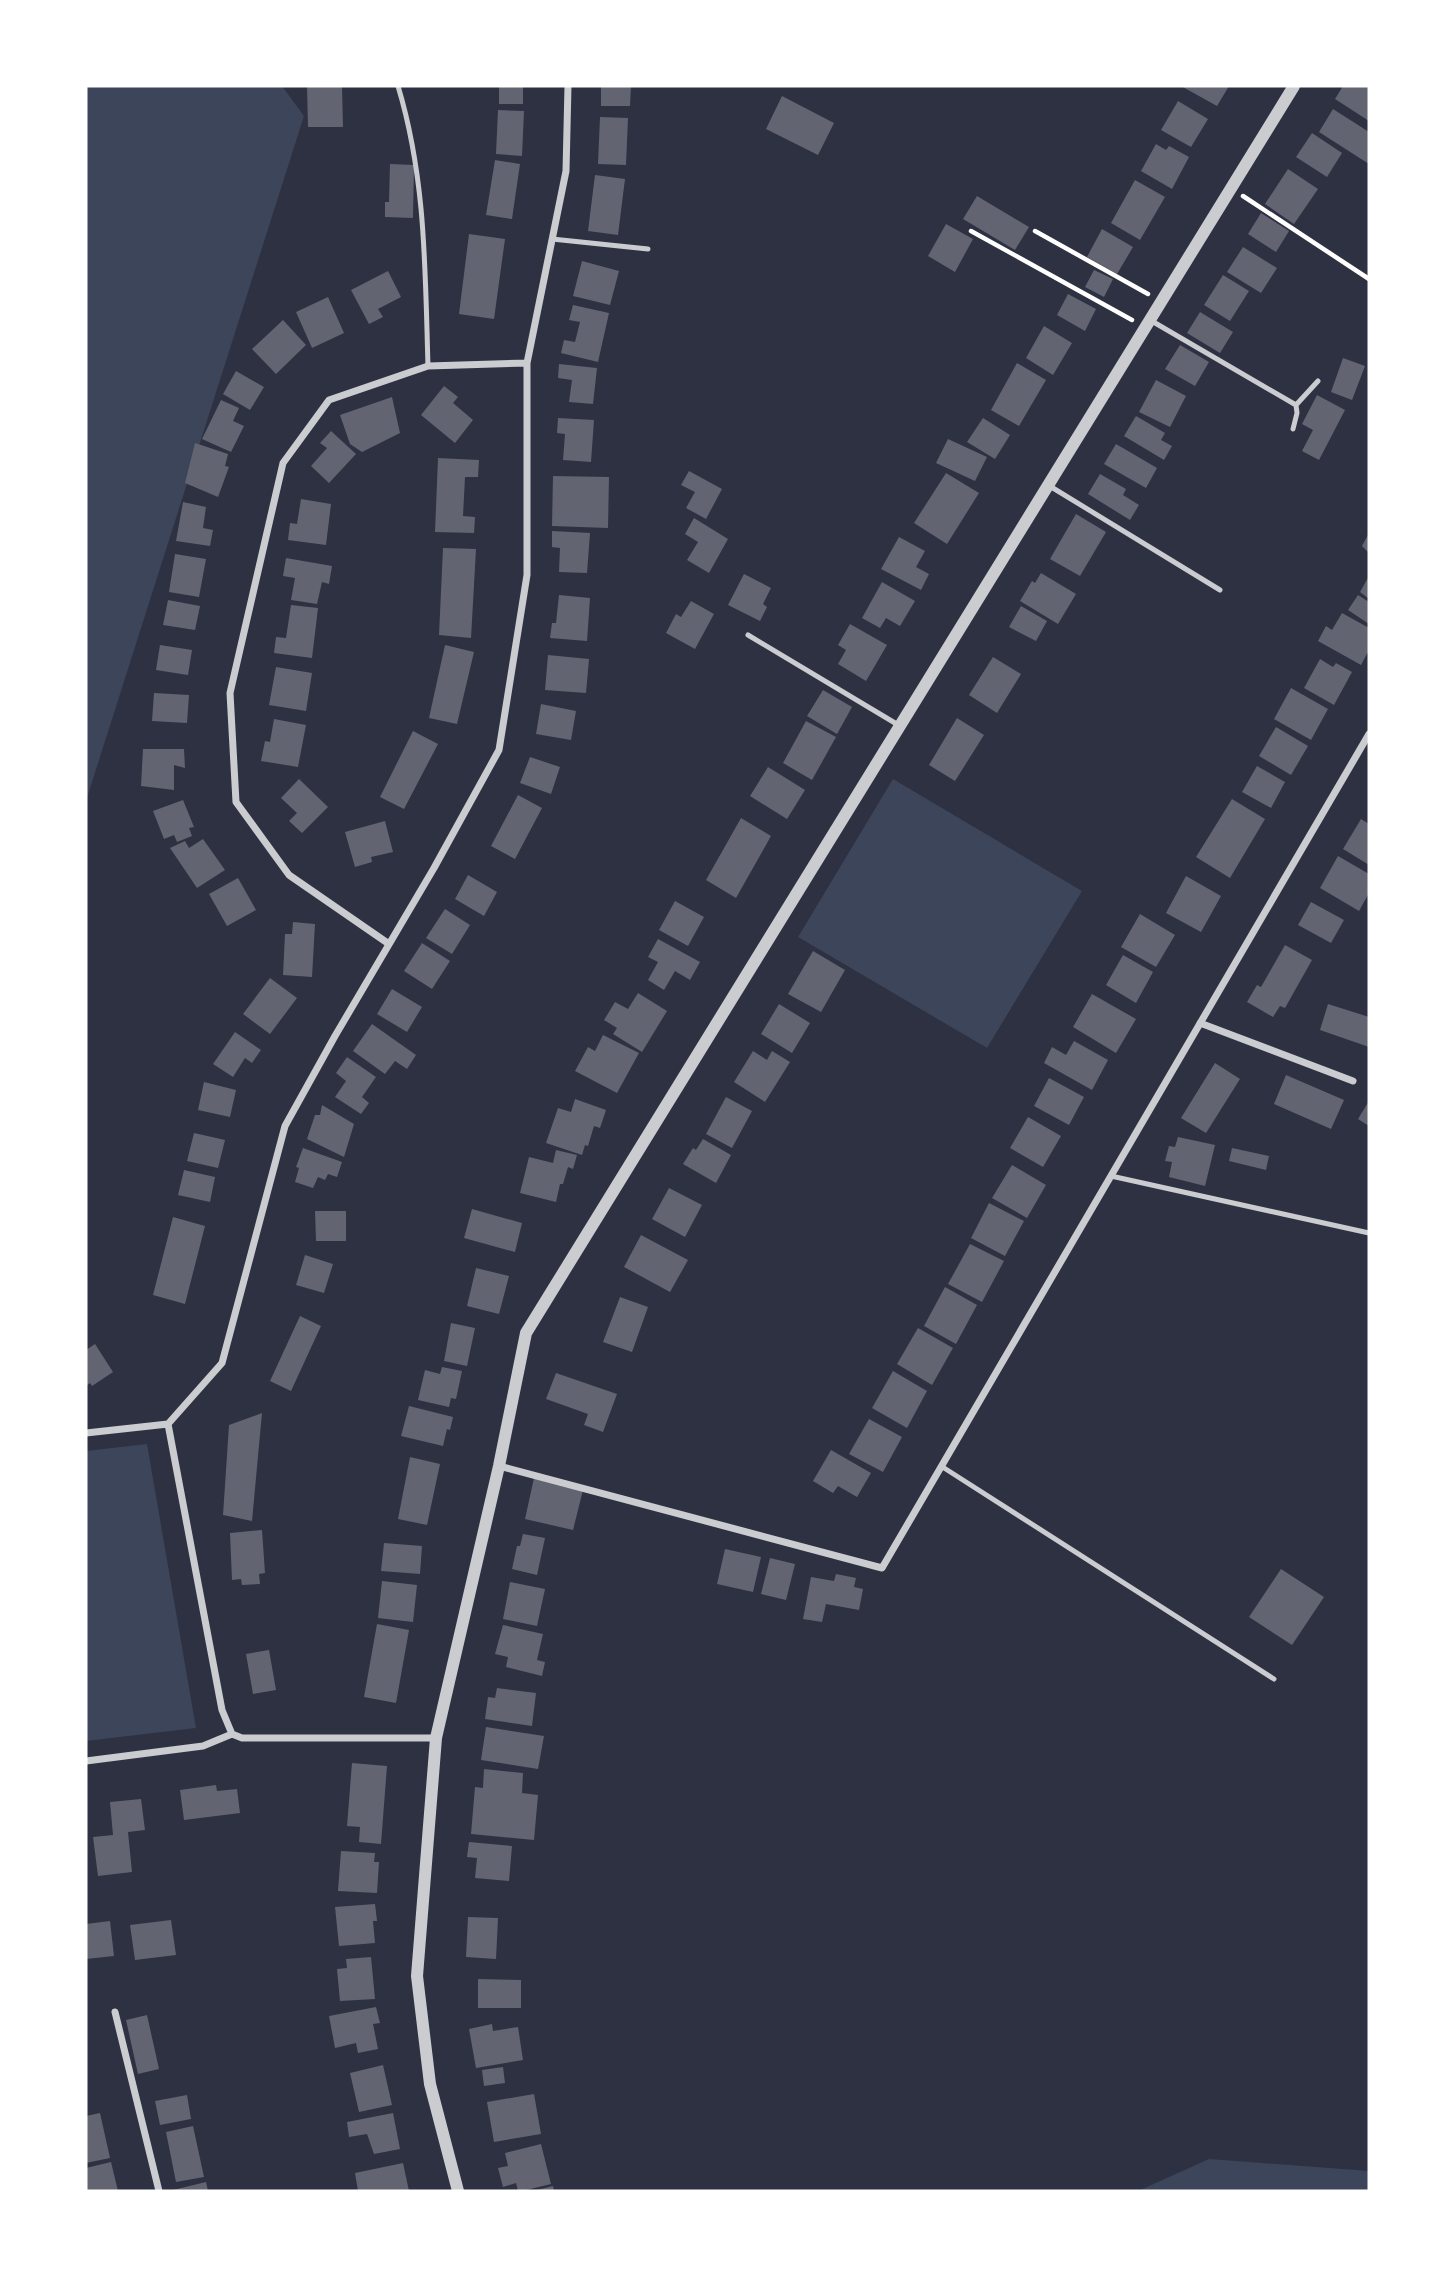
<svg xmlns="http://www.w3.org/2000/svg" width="1455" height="2277" viewBox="0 0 1455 2277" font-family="Karla,sans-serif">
<rect width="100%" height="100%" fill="#2d3142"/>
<path fill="#3c4559" d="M86 86H282L304 116 86 801Z
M893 779 1082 891 987 1048 798 937Z
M147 1444 196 1728 86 1741V1451Z
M1209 2159 1369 2171V2191H1138Z"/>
<path fill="#626471" d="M307 86H342L343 127H308Z
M499 86H523V104H499Z
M601 86H631L630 106H601Z
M1181 86H1229L1217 106Z
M1343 86H1369V121L1335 99Z
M782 96 834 123 818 155 766 129Z
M1178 101 1208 119 1191 147 1161 130Z
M1333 109 1369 132V164L1319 132Z
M498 110 524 111 522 156 496 154Z
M600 117 628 118 626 165 598 164Z
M1312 133 1342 153 1327 177 1296 157Z
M1156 144 1166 150 1169 146 1189 157 1172 189 1141 171Z
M495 160 520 164 512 219 486 215Z
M390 164 414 165 413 218 385 217V202H389Z
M1288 169 1318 189 1294 224 1265 204Z
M595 175 625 179 618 235 588 231Z
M1135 180 1165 197 1140 240 1111 223Z
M977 196 1029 227 1015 250 963 219Z
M1261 213 1289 231 1276 252 1248 234Z
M946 224 973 239 955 272 928 256Z
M1102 229 1133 247 1117 274 1087 257Z
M469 234 505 239 494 319 459 314Z
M1243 247 1277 268 1261 293 1227 272Z
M582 261 619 271 610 305 573 296Z
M1094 270 1113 279 1104 297 1085 287Z
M388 271 401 297 378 309 383 317 369 324 351 290Z
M1223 275 1249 291 1230 321 1204 305Z
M1068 294 1096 309 1085 331 1057 315Z
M328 297 344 333 312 348 296 312Z
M573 305 609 313 598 362 561 353 564 340 575 342 580 322 569 320Z
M1200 312 1233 332 1220 353 1187 333Z
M283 320 306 345 276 374 252 349Z
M1044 326 1072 343 1053 375 1026 358Z
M1180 345 1209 362 1195 386 1165 369Z
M1343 358 1365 366 1352 400 1331 392Z
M1017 363 1046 380 1019 426 991 410Z
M559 364 597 368 593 404 569 402 572 380 558 378Z
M236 371 264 387 250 410 223 394Z
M1156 380 1186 396 1170 427 1139 412Z
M444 386 458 397 453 403 473 420 455 443 421 415Z
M1317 395 1345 410 1319 460 1302 451 1313 430 1302 424Z
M392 397 400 433 362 452 350 444 340 415Z
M221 400 239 408 233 421 244 426 231 452 202 439Z
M1136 416 1165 433 1161 440 1172 446 1164 460 1124 436Z
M558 418 594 420 591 462 563 460 565 434 557 433Z
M983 418 1010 435 995 459 967 442Z
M331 431 356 454 329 483 311 466 327 448 320 443Z
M948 439 987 457 975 481 936 463Z
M195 443 228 454 225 466 229 467 218 497 185 483Z
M1116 444 1157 468 1146 488 1104 464Z
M438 458 479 460 478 477H465L463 516 475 517 474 533 435 532Z
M689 471 722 489 706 519 686 508 695 492 681 485Z
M946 473 979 493 947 544 914 523Z
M1100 474 1126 489 1123 495 1139 505 1130 520 1088 494Z
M553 476 609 477 608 528 552 526Z
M301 499 331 504 326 545 288 540 290 523 297 524Z
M183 502 206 507 203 528 213 530 210 546 176 541Z
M1076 514 1106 532 1080 576 1050 559Z
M694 518 728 539 709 573 687 560 698 542 685 534Z
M552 531 590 533 587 573 559 572 560 548 552 547Z
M1369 533V553L1362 546Z
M899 537 925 551 916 567 929 574 921 590 881 569Z
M443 548 476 549 471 638 439 635Z
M175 554 206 559 199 597 169 592Z
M286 558 332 566 329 584 322 582 317 604 291 600 295 578 283 576Z
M1041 573 1076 594 1058 624 1020 601 1032 581 1035 583Z
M744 574 771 588 763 604 767 607 760 621 728 605Z
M1369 576V599L1360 592Z
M882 582 915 601 900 626 886 618 880 628 862 618Z
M559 595 590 598 587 641 550 638 552 623H556Z
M1358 595 1369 602V624L1348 610Z
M168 600 200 606 195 630 163 625Z
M691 601 714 614 695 649 666 633 676 614 681 617Z
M291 605 318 608 312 658 274 653 276 637 286 638Z
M1021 606 1047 621 1036 641 1009 627Z
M1342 613 1369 628V650L1361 665 1318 641 1326 626 1332 630Z
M850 624 887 645 866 681 838 664 846 650 838 645Z
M160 645 192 650 188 675 156 670Z
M445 645 474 652 457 724 429 718Z
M548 655 589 659 586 693 545 690Z
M993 657 1021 674 997 713 969 695Z
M1320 659 1333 667 1336 663 1352 672 1334 705 1304 688Z
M276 667 312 673 306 711 269 705Z
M1291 688 1328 709 1311 740 1274 719Z
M823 690 852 707 837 734 807 716Z
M154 693 189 695 187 723 152 721Z
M541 704 576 711 571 740 536 734Z
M957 718 984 735 955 781 929 765Z
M274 719 306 725 298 767 261 761 265 741 270 742Z
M806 721 836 737 812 780 783 763Z
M1276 727 1308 746 1291 775 1259 756Z
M413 731 438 744 404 809 380 797Z
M143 749H184L185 768 174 765V790L141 786Z
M530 757 560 767 551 794 520 783Z
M1257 766 1285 782 1271 808 1242 792Z
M768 767 805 790 787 819 750 796Z
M299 779 328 807 302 833 289 821 297 813 281 798Z
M518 795 542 808 515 859 491 846Z
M1232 799 1265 819 1230 878 1196 857Z
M183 800 194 827 189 828 192 836 177 842 174 835 164 839 153 811Z
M741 818 771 836 736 898 706 880Z
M1361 819 1369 824V865L1343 849Z
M385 821 393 852 371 857 372 862 355 867 345 832Z
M203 839 225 870 197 888 170 848 185 841 189 848Z
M1338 856 1369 874V893L1359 911 1320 888Z
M468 875 497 892 484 916 455 899Z
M1186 876 1221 896 1201 932 1166 913Z
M238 878 256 910 227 926 209 894Z
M675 901 704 917 688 946 659 930Z
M1311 902 1344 920 1331 943 1298 925Z
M445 909 470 925 452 954 426 938Z
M1140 914 1175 935 1156 967 1121 947Z
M293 922 315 924 312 977 283 975 285 934H292Z
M658 939 700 962 690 980 675 971 664 990 648 980 658 962 648 957Z
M422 943 450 961 432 989 404 971Z
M1285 945 1312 960 1285 1008 1280 1006 1273 1017 1247 1002 1257 985 1261 987Z
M813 951 845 970 821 1012 788 994Z
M1123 955 1153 972 1136 1003 1106 985Z
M270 978 297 998 270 1034 243 1014Z
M392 989 422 1007 407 1032 377 1014Z
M638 993 667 1011 642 1052 613 1034 617 1028 604 1020 615 1002 628 1009Z
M1092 994 1136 1019 1116 1053 1073 1027Z
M779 1004 810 1023 792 1053 761 1034Z
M1328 1004 1369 1017V1047L1320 1030Z
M372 1024 416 1055 407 1069 395 1061 385 1074 353 1051Z
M235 1032 261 1050 252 1063 245 1058 233 1077 213 1064Z
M603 1035 639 1053 617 1093 575 1071 588 1047 595 1051Z
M1074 1041 1108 1060 1092 1090 1044 1063 1052 1047 1066 1055Z
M753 1051 767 1060 772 1051 790 1062 765 1102 734 1082Z
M347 1057 376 1077 362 1097 369 1103 361 1114 335 1097 346 1081 336 1073Z
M1215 1063 1240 1079 1206 1133 1181 1118Z
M1286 1075 1344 1100 1331 1129 1274 1104Z
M1049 1078 1084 1097 1069 1125 1034 1106Z
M204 1082 236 1090 230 1117 198 1110Z
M726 1097 752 1111 732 1148 706 1134Z
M575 1099 606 1110 600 1128 594 1126 588 1146 585 1145 582 1155 546 1143 558 1108 571 1112Z
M1369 1101V1126L1358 1119Z
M322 1105 354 1124 344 1157 307 1139 315 1115H320Z
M1028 1117 1061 1136 1043 1167 1010 1148Z
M194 1133 225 1140 218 1168 187 1161Z
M1178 1137 1215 1145 1205 1186 1169 1177 1172 1162 1165 1161 1169 1146 1175 1147Z
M703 1139 731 1155 716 1183 683 1164 693 1148 696 1150Z
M303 1148 342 1162 337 1177 328 1174 325 1180 318 1177 313 1188 295 1182 299 1168 296 1167Z
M1232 1148 1269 1156 1266 1170 1229 1161Z
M556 1150 577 1155 573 1169 568 1167 563 1184H560L556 1202 520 1193 529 1157 553 1163Z
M1012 1165 1046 1185 1027 1218 992 1198Z
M184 1170 215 1177 210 1202 178 1195Z
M669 1188 702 1205 685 1237 652 1219Z
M989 1203 1024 1221 1005 1256 971 1238Z
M472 1209 522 1223 515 1252 464 1238Z
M315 1211H346V1241H316Z
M173 1217 205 1226 185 1304 153 1295Z
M641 1235 688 1260 670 1292 624 1267Z
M970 1244 1004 1261 982 1302 948 1284Z
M305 1255 333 1264 324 1293 296 1285Z
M476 1268 509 1276 499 1314 467 1306Z
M945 1287 977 1305 956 1344 924 1326Z
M620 1297 648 1307 632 1352 603 1342Z
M300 1316 321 1326 291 1391 270 1381Z
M451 1323 475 1328 467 1366 444 1361Z
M918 1328 953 1348 932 1385 897 1364Z
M95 1344 113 1372 92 1386 90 1383 86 1386V1350Z
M442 1367 462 1371 456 1399 451 1398 449 1407 418 1400 425 1370 440 1374Z
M893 1371 927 1391 907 1428 872 1408Z
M556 1373 617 1394 603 1432 584 1425 588 1414 546 1399Z
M409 1406 453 1417 450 1430 447 1429 443 1446 401 1436Z
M262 1413 252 1521 223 1515 229 1425Z
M869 1419 902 1437 883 1472 849 1454Z
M831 1450 871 1473 857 1497 838 1486 833 1493 813 1481Z
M410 1457 440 1464 427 1525 398 1519Z
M534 1478 583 1490 573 1530 525 1519Z
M262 1530 265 1573 259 1574 260 1584 242 1585 241 1579 232 1580 230 1533Z
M523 1534 545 1538 537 1575 512 1569 517 1546H520Z
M384 1543 422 1546 420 1574 381 1571Z
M725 1549 761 1557 753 1592 717 1584Z
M770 1558 795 1564 786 1600 761 1594Z
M1281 1569 1324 1597 1292 1645 1249 1617Z
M836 1574 856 1578 854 1587 863 1589 859 1610 826 1604 822 1622 803 1619 811 1577 834 1581Z
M382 1581 417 1585 413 1622 378 1618Z
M510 1582 545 1589 537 1626 503 1619Z
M377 1624 409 1630 396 1703 364 1697Z
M503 1625 543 1634 537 1660 545 1662 542 1676 506 1667 508 1657 495 1654Z
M269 1650 276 1690 253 1694 246 1654Z
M497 1688 536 1693 532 1726 485 1719 488 1697 495 1698Z
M486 1727 544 1736 538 1769 481 1760Z
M352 1763 387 1766 381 1844 359 1842 360 1827 347 1826Z
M484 1769 523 1773 522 1793 538 1795 534 1840 471 1834 475 1787 483 1788Z
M216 1785 217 1791 237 1789 240 1813 184 1820 180 1790Z
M141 1799 145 1830 128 1832 132 1872 98 1876 93 1837 113 1835 110 1802Z
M469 1842 512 1846 509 1881 475 1878 477 1858 467 1857Z
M341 1851 375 1853 374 1862H379L377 1893 338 1891Z
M375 1904 377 1921H373L375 1943 339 1946 335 1907Z
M468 1917 498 1918 496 1959 466 1957Z
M171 1920 176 1955 135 1960 130 1925Z
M110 1921 114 1956 86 1959V1924Z
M371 1957 375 1999 340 2001 337 1969 347 1968 346 1959Z
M478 1979 521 1980V2008H478Z
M376 2007 380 2023 373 2024 378 2049 358 2053 356 2043 335 2048 329 2016Z
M147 2015 159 2069 138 2074 126 2020Z
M492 2024 493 2031 518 2027 523 2060 476 2068 469 2029Z
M383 2065 392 2105 359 2112 350 2073Z
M503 2067 505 2083 484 2086 482 2070Z
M534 2094 541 2134 494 2142 487 2102Z
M187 2095 191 2119 160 2125 155 2101Z
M100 2113 110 2158 86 2163V2116Z
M393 2113 400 2149 374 2154 367 2134 349 2137 347 2122Z
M193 2126 204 2177 176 2182 166 2132Z
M541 2144 551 2184 522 2191H518L516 2183 503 2187 498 2168 508 2166 505 2153Z
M111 2162 118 2191H87L86 2168Z
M403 2163 409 2191H358L355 2173Z
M206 2182 208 2191H173V2190Z
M553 2186 554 2191H537V2190Z"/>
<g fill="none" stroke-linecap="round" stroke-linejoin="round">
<path stroke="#fff" stroke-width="4.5" d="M1243 196 1369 279
M971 231 1132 320
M1035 231 1148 294"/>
<path stroke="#caccd0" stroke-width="5" d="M398 86C426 179 425 269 428 366
M552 239 648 249
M1150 320 1296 405 1297 413 1293 429
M1296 405 1318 381
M1048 485 1220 590
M748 635 900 726
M1111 1176 1369 1233
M941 1466 1274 1679"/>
<path stroke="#caccd0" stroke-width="7" d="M389 944 289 875 236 802 230 693 283 463 329 400 428 366 527 363
M1200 1023 1353 1081
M168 1424 222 1363 285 1126 335 1036 434 868 499 750 527 575V363L566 171 568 86
M86 1433 168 1424 222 1710 232 1734 242 1738H436
M499 1466 882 1568 1369 734
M86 1761 203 1746 232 1734
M115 2012 159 2191"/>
<path stroke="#caccd0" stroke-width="12" d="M458 2191 430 2084 417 1976 436 1738 499 1466 526 1333 1294 86"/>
</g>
<rect width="1455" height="2277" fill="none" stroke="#ffffff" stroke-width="175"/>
</svg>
